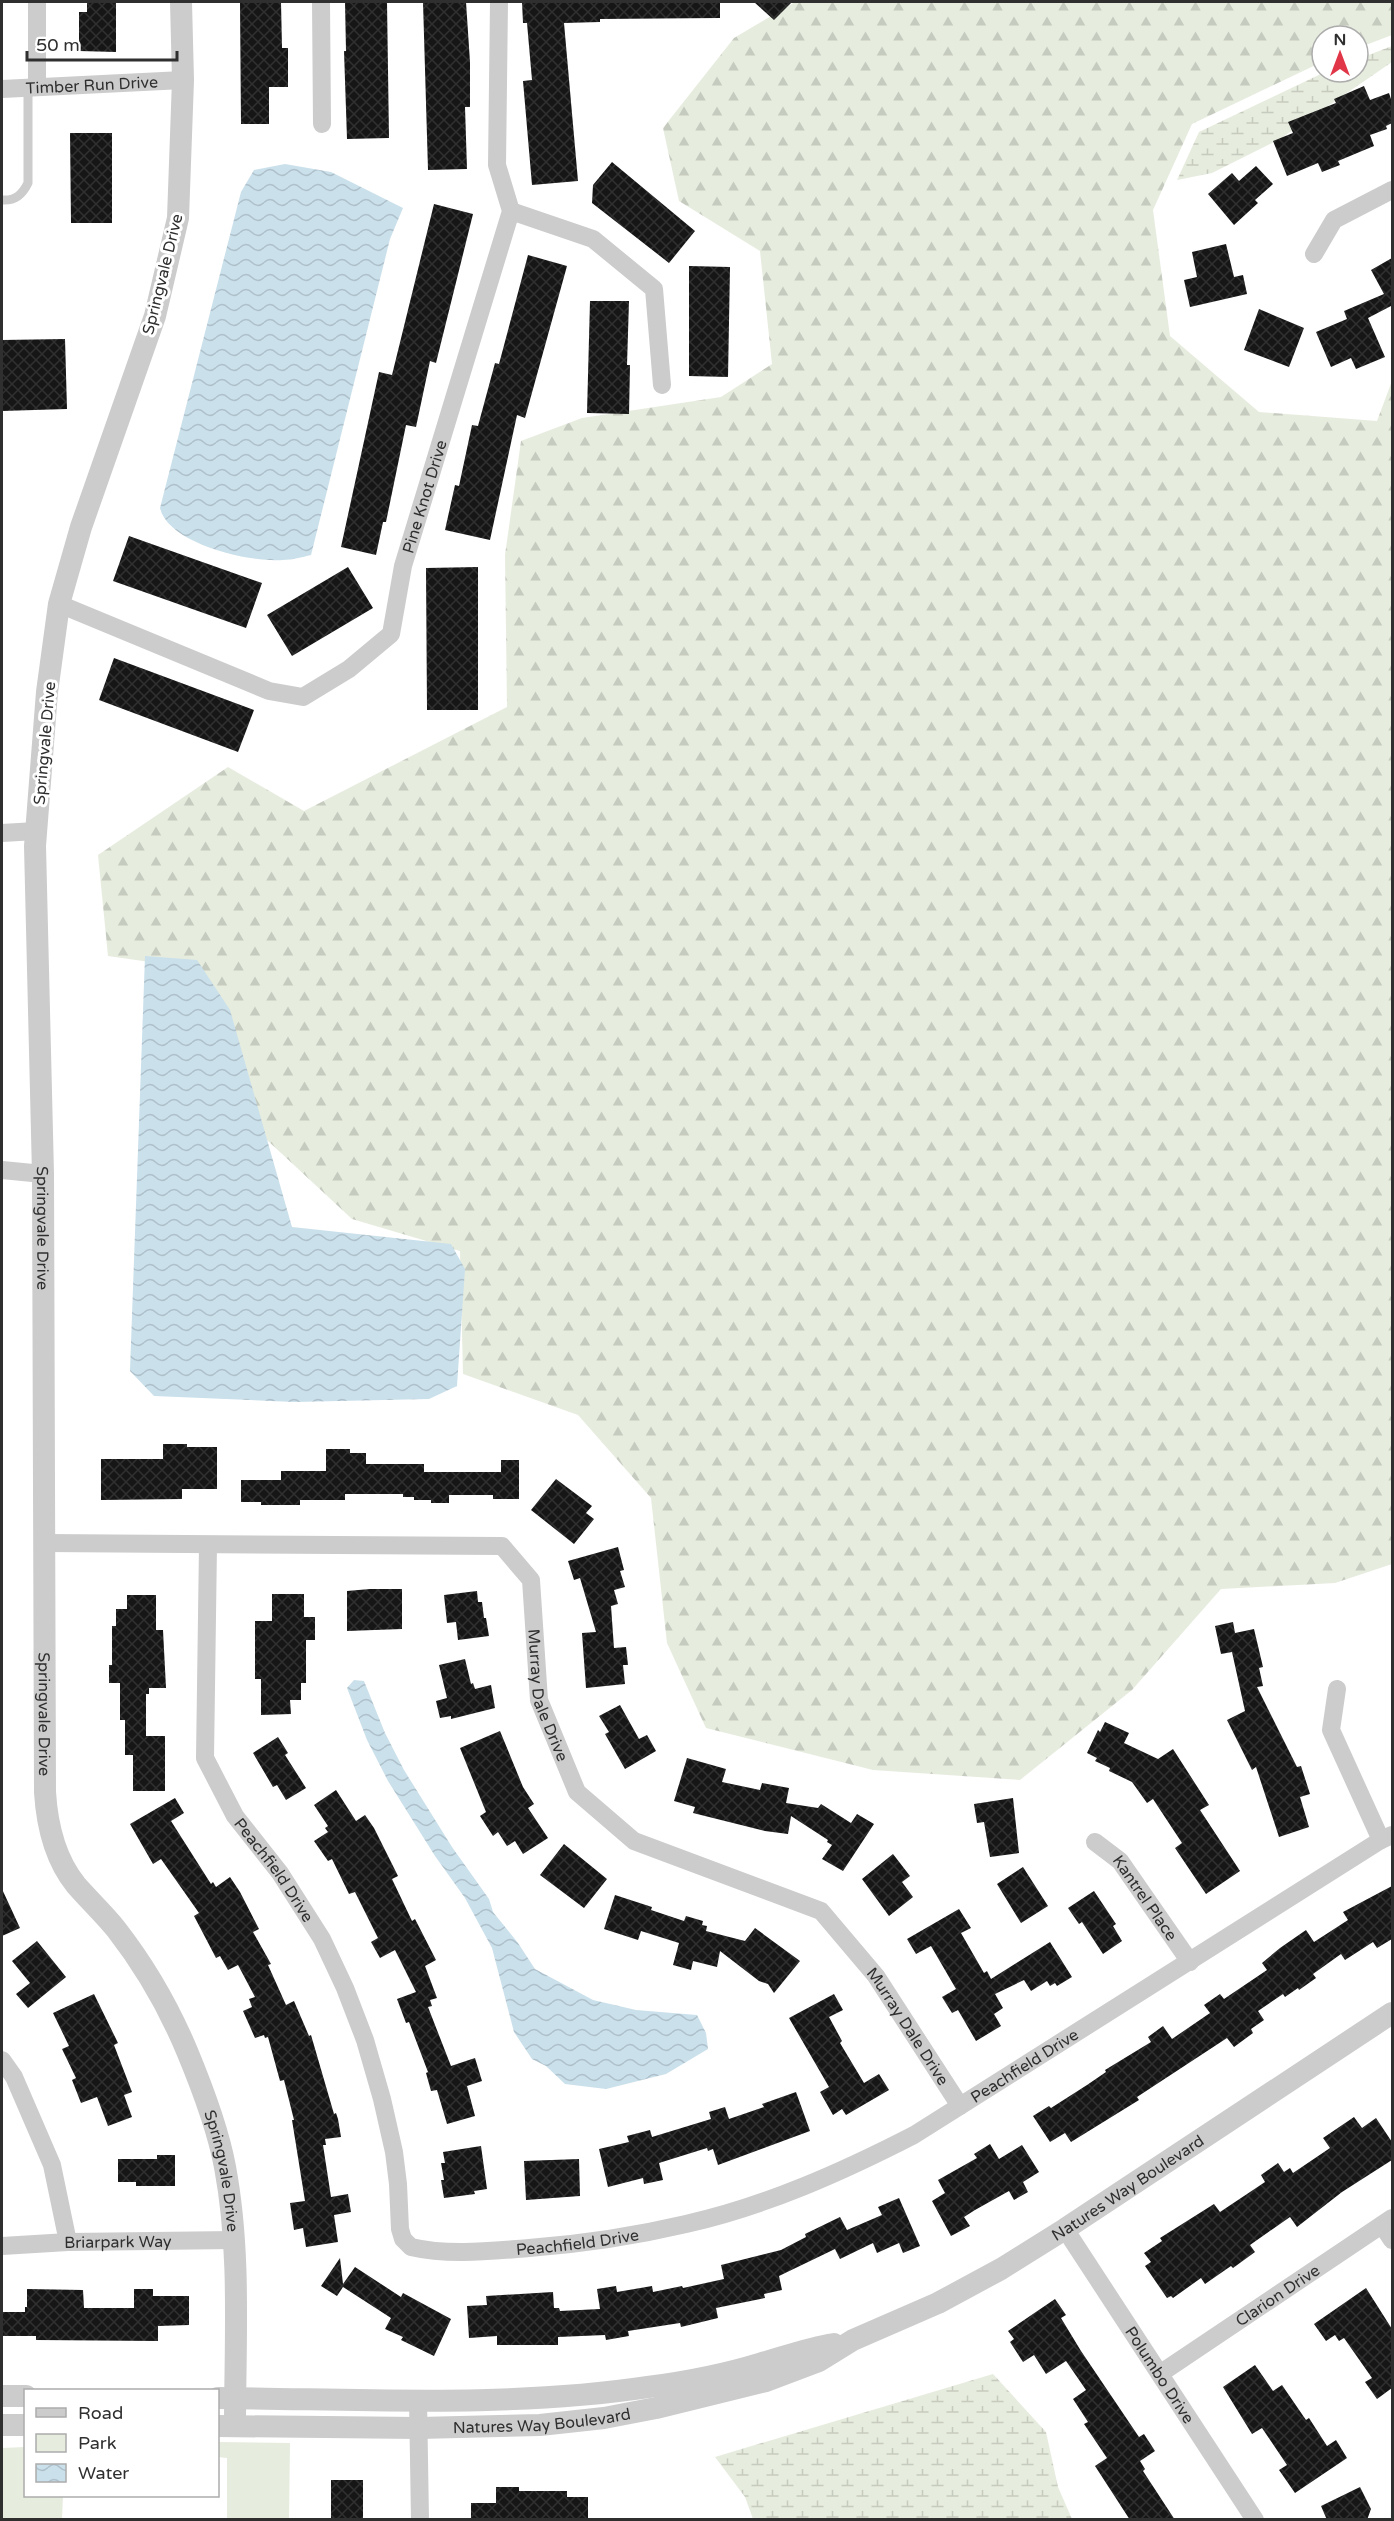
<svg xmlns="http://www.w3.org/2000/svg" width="1394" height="2521" viewBox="0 0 1394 2521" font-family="'Varela Round',sans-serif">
<defs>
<pattern id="forest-firs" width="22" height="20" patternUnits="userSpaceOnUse" patternTransform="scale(1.5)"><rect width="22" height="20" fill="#e6ecde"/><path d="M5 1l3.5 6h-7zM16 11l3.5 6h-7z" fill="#c6cbbf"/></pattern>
<pattern id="wetland-marsh" width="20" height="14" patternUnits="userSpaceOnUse" patternTransform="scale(1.5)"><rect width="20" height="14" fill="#e6ecde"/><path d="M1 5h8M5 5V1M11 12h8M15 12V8" fill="none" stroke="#c6cbbf"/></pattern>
<pattern id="water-waves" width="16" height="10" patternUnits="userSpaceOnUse" patternTransform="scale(1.5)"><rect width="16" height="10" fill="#cae0eb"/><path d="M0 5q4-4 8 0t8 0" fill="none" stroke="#aec0ca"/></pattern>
<pattern id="building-cross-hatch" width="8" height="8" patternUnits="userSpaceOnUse" patternTransform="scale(1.5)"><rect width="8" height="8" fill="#161616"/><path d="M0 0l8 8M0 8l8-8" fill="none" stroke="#303030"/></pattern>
</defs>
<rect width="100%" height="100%" fill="#fff"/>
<path fill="url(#forest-firs)" d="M795 2H1392V35L1358 48V36H1322V62L1192 124 1153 210 1170 336 1259 412 1377 421 1392 381V1564L1335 1583 1221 1589 1132 1690 1020 1780 873 1770 706 1728 667 1643 651 1498 578 1415 463 1374 460 1251 352 1219 267 1140 199 969 108 956 98 855 228 767 304 811 507 707 505 555 521 441 582 418 721 397 772 364 760 251 679 201 663 128 734 38Z"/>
<path fill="url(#wetland-marsh)" d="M1392 46V62L1280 139 1212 173 1177 180 1199 132 1325 72H1358V59Z
M993 2374 1046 2432 1058 2487 1072 2519H753L745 2497 715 2457Z"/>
<path fill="#e6ecde" d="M218 2442 290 2443 289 2519H227V2458L218 2457Z
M25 2447 26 2496H63L62 2519H2V2448Z"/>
<path fill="url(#water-waves)" d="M285 164 331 172 403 208 390 239 311 555C302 557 292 560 283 560 251 563 168 544 160 508L241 192 254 170Z
M145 956 197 960 230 1010 292 1227 451 1244 465 1269 457 1386 429 1399 294 1402 154 1396 130 1371Z
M354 1680 364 1681 385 1733 404 1770 452 1847 489 1899 493 1912 518 1943 535 1969 593 2000 636 2010 697 2015 706 2033 708 2049 666 2074 606 2089 565 2084 546 2066 532 2059 514 2032 492 1948 465 1898 435 1856 388 1781 367 1740 347 1688Z"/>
<path fill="url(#building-cross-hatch)" d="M87 2H116V52L79 51V12H87Z
M240 2H281L282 48H288V87H269V124H241Z
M345 2H387L389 138 347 139 344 51H346Z
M423 2H466L470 62V107H465L467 169 428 170Z
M522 2H720V18L600 19V22L564 23 578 181 532 185 523 81 532 80 527 23H523Z
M754 2H792L774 20Z
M1364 86 1370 100 1389 93 1392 102V123L1386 126 1387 129 1370 135 1374 146 1338 161 1340 165 1322 172 1318 163 1287 176 1273 141 1293 133 1288 122 1336 103 1334 99Z
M70 133H112V223H71Z
M612 162 695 231 669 263 592 203 593 185Z
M1256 166 1273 184 1255 200 1258 203 1234 225 1208 194 1232 173 1239 181Z
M434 204 473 214 436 363 430 361 416 427 406 425 386 522H383L376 555 341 547 379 372 392 375Z
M1226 244 1234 277 1243 275 1247 294 1190 307 1184 280 1197 277 1192 252Z
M528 255 567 266 525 418 517 415 490 540 445 530 455 485 459 486 472 425 478 426 495 363 499 364Z
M1392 258V309L1391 306 1368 318 1385 357 1356 369 1351 358 1331 367 1316 332 1347 319 1344 311 1384 294 1371 270Z
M689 266 730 267 728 377 689 376Z
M590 301H629L627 365H630L629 414 587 413Z
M1259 309 1304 328 1289 367 1244 350Z
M65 339 67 409 2 411V340Z
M129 536 262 583 246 628 113 581Z
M348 567 373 608 292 656 267 615Z
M478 567V710H427L426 568Z
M114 658 254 710 238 752 99 700Z
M163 1444H187V1447H217V1489H182V1499L101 1500V1459H163Z
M326 1449H350V1453H366V1464H424V1472H501V1460H519V1499H493V1495H449V1503H431V1500H414V1497H403V1494H345V1500H300V1505H261V1502H241V1480H281V1471H326Z
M556 1479 592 1506 586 1513 594 1519 574 1544 531 1510Z
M618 1547 624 1570 620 1571 625 1587 614 1590 618 1604 611 1606 614 1648 626 1647 628 1665H623L625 1684 586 1688 582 1633 596 1632 580 1578 574 1580 568 1561Z
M370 1589H402V1629L347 1631V1591Z
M477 1591 478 1602H482L484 1618H486L489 1636 458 1640 456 1622 447 1623 444 1595Z
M272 1594H304V1617H315V1640H306V1683H301V1700H290L291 1714 261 1715V1679H255V1621H272Z
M127 1595H156V1630H163L166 1688H149V1694H146V1736H165V1791H133V1755H125V1720H120V1683H109V1665H112V1626H116V1609H127Z
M1233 1622 1235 1633 1254 1629 1263 1667 1259 1668 1263 1686 1257 1687 1297 1767 1301 1766 1310 1794 1300 1797 1309 1827 1279 1837 1256 1767 1252 1770 1227 1720 1245 1711 1232 1652 1221 1654 1215 1626Z
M465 1659 471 1684 473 1683 475 1689 491 1685 495 1708 451 1719V1716L440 1718 436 1701 447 1698 439 1665Z
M620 1705 639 1739 647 1735 656 1751 625 1769 605 1734 609 1732 599 1716Z
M1105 1722 1129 1733 1124 1743 1158 1759 1173 1749 1209 1805 1200 1810 1240 1871 1206 1894 1175 1848 1182 1843 1153 1799 1147 1803 1132 1782 1109 1771 1110 1768 1095 1761 1097 1758 1087 1753 1098 1730 1100 1732Z
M500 1731 523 1787 534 1804 528 1808 548 1838 523 1854 515 1841 507 1846 498 1832 493 1836 480 1816 486 1812 460 1748Z
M278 1737 288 1753 285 1755 306 1788 286 1800 277 1785 273 1787 253 1753Z
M687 1758 726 1769 722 1782 760 1790 762 1783 789 1788 786 1803 818 1808 821 1804 851 1823 857 1814 874 1824 843 1871 822 1859 832 1845 827 1842 828 1840 791 1816 788 1834 765 1831 693 1813 695 1807 674 1801Z
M336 1790 356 1821 365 1815 374 1828 398 1876 392 1879 412 1921 415 1919 436 1960 425 1966 437 1998 430 2000 432 2006 428 2007 451 2066 475 2058 482 2081 467 2086 475 2116 447 2124 437 2090 431 2091 426 2073 428 2072 409 2022 406 2023 397 1999 416 1992 395 1950 380 1958 371 1942 378 1938 355 1892 349 1894 332 1859 328 1861 314 1841 328 1832 325 1828 328 1826 314 1805Z
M175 1798 184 1813 171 1821 211 1884 213 1882 216 1887 230 1877 240 1892 259 1929 253 1932 271 1964 268 1965 286 2005 294 2001 309 2036 311 2035 334 2114 336 2113 338 2119 341 2137 325 2139 326 2145H323L331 2197 348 2194 351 2212 334 2215 338 2242 306 2247 303 2228 294 2230 290 2203 305 2201 292 2120H294L284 2080 280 2081 268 2037 265 2038 264 2035 255 2038 243 2011 252 2007 249 1999 255 1997 238 1965 228 1970 220 1956 216 1958 194 1916 199 1913 161 1859 153 1864 130 1824Z
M1013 1798 1019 1853 990 1857 984 1822 977 1823 974 1804Z
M564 1844 607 1879 584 1908 540 1875Z
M893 1854 910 1876 902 1882 913 1897 889 1916 862 1879Z
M1023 1867 1048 1906 1021 1923 997 1884Z
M1392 1886V1939L1377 1948 1373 1942 1345 1960 1341 1954 1313 1974 1316 1978 1299 1990 1298 1988 1285 1997 1283 1994 1258 2011 1264 2020 1251 2029 1253 2033 1234 2047 1227 2038 1137 2097 1139 2100 1071 2142 1065 2133 1050 2142 1033 2116 1049 2106 1051 2108 1087 2085 1106 2072 1105 2070 1151 2042 1148 2037 1163 2026 1172 2039 1210 2013 1204 2005 1220 1994 1224 1999 1267 1970 1262 1963 1280 1948 1306 1930 1314 1942 1348 1920 1343 1912Z
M2 1889 20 1928 2 1936Z
M1094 1891 1116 1924 1113 1926 1122 1941 1103 1954 1082 1922 1079 1924 1068 1908Z
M615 1895 652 1907 651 1910 684 1921 686 1916 703 1921 702 1925 707 1926 706 1931 745 1941 755 1928 800 1961 774 1993 768 1984 759 1981 720 1951 717 1967 693 1961 691 1970 673 1965 679 1943 641 1931 638 1940 604 1929Z
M959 1909 971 1928 961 1933 984 1973 987 1971 991 1979 1050 1942 1072 1977 1057 1986 1055 1983 1050 1986 1047 1981 1031 1991 1024 1980 995 1994 1003 2008 994 2014 1001 2026 976 2041 958 2010 952 2013 942 1997 956 1989 931 1946 916 1954 907 1939Z
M37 1941 66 1977 28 2008 16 1994 30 1983 12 1961Z
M94 1994 118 2043 114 2045 132 2092 124 2095 132 2117 108 2126 97 2097 81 2103 72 2080 76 2078 62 2049 69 2046 53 2013Z
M834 1994 843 2010 829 2017 842 2041 840 2043 864 2083 879 2074 889 2090 846 2115 842 2109 833 2115 820 2092 829 2087 789 2018Z
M796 2092 810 2131 718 2165 713 2149 708 2151 707 2148 659 2163 663 2180 644 2184 643 2178 608 2187 599 2149 629 2142 627 2136 650 2130 652 2137 711 2119 709 2112 725 2107 729 2119 764 2107 762 2104Z
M1354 2117 1362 2128 1376 2118 1392 2142V2160L1342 2192 1297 2227 1290 2217 1250 2245 1255 2252 1233 2268 1231 2266 1205 2284 1201 2278 1173 2298 1171 2296 1167 2298 1145 2266 1151 2262 1144 2253 1162 2241 1160 2238 1214 2204 1220 2212 1265 2182 1261 2175 1278 2163 1284 2172 1290 2168 1293 2173 1330 2148 1323 2138Z
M990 2144 999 2159 1022 2145 1039 2172 1023 2182 1028 2192 1014 2200 1009 2191 975 2210 964 2217 970 2226 951 2236 932 2201 945 2193 938 2180 977 2158 974 2154Z
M481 2146 487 2189 474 2191 475 2194 444 2198 441 2180H444L441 2163H445L443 2152Z
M157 2155H175V2186H136V2182H118V2159H157Z
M579 2159 580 2196 526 2200 524 2161Z
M899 2198 920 2246 903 2253 899 2243 877 2253 873 2243 840 2259 835 2249 779 2276 782 2290 764 2294 765 2298 716 2308 718 2318 681 2327 680 2323 628 2331 629 2336 606 2340 605 2335 558 2337V2345H497V2336L469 2338 467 2306 487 2305 486 2296 553 2292 554 2308H559L560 2311 600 2309 597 2289 616 2286 617 2292 652 2286 653 2292 682 2286 683 2288 724 2279 721 2265 781 2250 806 2237 805 2234 840 2217 847 2230 882 2215 878 2207Z
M340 2258 343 2284 355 2267 401 2297 403 2293 451 2319 434 2356 401 2340 403 2337 385 2329 391 2318 343 2287 337 2296 321 2286Z
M1366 2288 1392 2329V2388L1377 2399 1365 2382 1372 2378 1344 2338 1339 2341 1335 2335 1326 2341 1314 2324Z
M27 2289 83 2290 84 2308H134V2289H153V2296H189V2325L158 2326V2341L36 2340V2336H3V2312H25V2307H27Z
M1055 2299 1066 2315 1061 2318 1081 2351 1139 2437 1144 2434 1155 2451 1140 2461 1145 2469 1143 2471 1175 2520H1130L1095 2466 1107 2458 1084 2424 1088 2422 1073 2399 1086 2390 1066 2361 1046 2374 1034 2355 1023 2362 1010 2342 1014 2339 1008 2331Z
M1255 2365 1273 2391 1282 2385 1306 2420 1309 2418 1327 2446 1336 2440 1347 2458 1295 2493 1279 2470 1287 2465 1262 2428 1252 2434 1223 2387Z
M331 2480H363V2520H331Z
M496 2487H519V2491H567V2497H588V2520H471V2503H496Z
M1360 2487 1371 2509 1367 2520H1327L1321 2506Z"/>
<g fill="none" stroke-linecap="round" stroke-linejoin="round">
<path stroke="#ccc" stroke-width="9" d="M2 200C15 201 22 195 28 183V88"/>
<g stroke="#ccc" stroke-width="18">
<path d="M37 2V87"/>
<path d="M321 2 322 124"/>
<path id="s1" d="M2 89 183 80"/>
<path d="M511 211 593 239 654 289 662 385"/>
<path d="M1314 254 1334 220 1392 190"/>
<path id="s2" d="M59 604 269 691 303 697 349 669 391 634 403 566 511 211 497 165 499 2"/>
<path d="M2 833 36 831"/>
<path d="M2 1170 43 1174"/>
<path id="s3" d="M44 1543 502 1546 531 1580 539 1700 577 1792 634 1841 821 1911 876 1976 960 2106"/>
<path id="s4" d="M208 1545 205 1758 235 1816 280 1873 322 1939 345 1988 365 2040 382 2099 394 2152 398 2184 400 2229 403 2239 411 2247C449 2256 491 2251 529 2248 582 2244 635 2236 686 2224 766 2206 842 2172 914 2135L1381 1840 1392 1835"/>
<path d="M1337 1689 1331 1730 1381 1840"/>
<path id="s5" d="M1095 1842 1120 1861 1190 1962"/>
<path d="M2 2060 14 2077 52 2165 68 2242"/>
<path d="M1382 2225 1392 2240"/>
<path id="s6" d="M1065 2229 1255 2520"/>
<path id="s7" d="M2 2246 68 2242 235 2240"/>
<path id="s8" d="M1161 2373 1392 2218"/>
<path d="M418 2399 420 2520"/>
</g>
<g stroke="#ccc" stroke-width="22">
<path id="s9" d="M181 2 183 80 178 218 155 316 81 527 59 604 47 692 35 846 43 1174 45 1792C47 1825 55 1859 76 1885 89 1900 104 1914 116 1929 144 1965 169 2008 187 2051 202 2087 218 2129 225 2167 241 2252 235 2341 235 2426"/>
<path d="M2 2396H26"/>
<path d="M218 2398C360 2399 507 2408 648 2387 686 2382 723 2375 759 2364 784 2357 808 2348 834 2344"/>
<path d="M2 2425H26"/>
<path id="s10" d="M218 2426 419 2428 540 2425 604 2418 656 2408 766 2381 819 2361 853 2340 938 2303 1001 2269 1065 2229 1392 2013"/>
</g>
</g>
<g text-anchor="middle" stroke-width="6" stroke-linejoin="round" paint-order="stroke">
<g font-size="16" fill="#2f2f2f" stroke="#fff">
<text dy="6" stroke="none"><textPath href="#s1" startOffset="90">Timber Run Drive</textPath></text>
<text transform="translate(162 274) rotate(-76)" y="6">Springvale Drive</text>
<text dy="6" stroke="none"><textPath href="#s2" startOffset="512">Pine Knot Drive</textPath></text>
<text transform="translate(44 743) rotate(-85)" y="6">Springvale Drive</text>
<text dy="6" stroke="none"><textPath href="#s9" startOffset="1246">Springvale Drive</textPath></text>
<text dy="6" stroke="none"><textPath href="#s3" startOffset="620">Murray Dale Drive</textPath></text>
<text dy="6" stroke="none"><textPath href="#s9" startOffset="1732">Springvale Drive</textPath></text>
<text dy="6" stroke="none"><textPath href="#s4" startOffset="345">Peachfield Drive</textPath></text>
<text dy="6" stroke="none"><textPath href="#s5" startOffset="76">Kantrel Place</textPath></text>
<text dy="6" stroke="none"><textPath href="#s3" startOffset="1142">Murray Dale Drive</textPath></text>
<text dy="6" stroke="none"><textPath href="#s4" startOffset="1407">Peachfield Drive</textPath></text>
<text dy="6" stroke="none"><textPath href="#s9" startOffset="2236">Springvale Drive</textPath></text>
<text dy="6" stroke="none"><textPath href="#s10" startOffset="964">Natures Way Boulevard</textPath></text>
<text dy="6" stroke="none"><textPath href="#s4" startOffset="921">Peachfield Drive</textPath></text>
<text dy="6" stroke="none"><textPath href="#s7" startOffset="116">Briarpark Way</textPath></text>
<text dy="6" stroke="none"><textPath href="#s8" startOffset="140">Clarion Drive</textPath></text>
<text dy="6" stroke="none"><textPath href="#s6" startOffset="174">Polumbo Drive</textPath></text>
<text dy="6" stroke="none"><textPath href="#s10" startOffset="324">Natures Way Boulevard</textPath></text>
</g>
</g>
<rect width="1394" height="2521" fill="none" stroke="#2f2f2f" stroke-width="6"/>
<rect x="24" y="2389" width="195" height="108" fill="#ffffff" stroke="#acacac" stroke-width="1.5"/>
<rect x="36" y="2408" width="30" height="9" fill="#cccccc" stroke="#acacac" stroke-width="1.5"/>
<text x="78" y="2419" font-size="18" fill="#2f2f2f">Road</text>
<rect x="36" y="2434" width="30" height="18" fill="#e6ecde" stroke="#acacac" stroke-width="1.5"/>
<text x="78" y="2449" font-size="18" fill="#2f2f2f">Park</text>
<rect x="36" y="2464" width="30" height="18" fill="url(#water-waves)" stroke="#acacac" stroke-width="1.5"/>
<text x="78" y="2479" font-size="18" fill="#2f2f2f">Water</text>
<g transform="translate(1340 54)"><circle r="28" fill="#ffffff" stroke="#acacac" stroke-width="1.5"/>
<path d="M0-4.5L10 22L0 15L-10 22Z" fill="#e13648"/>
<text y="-9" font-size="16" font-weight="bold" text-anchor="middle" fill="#2f2f2f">N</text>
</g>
<path d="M27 51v9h150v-9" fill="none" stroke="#2f2f2f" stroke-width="3"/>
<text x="36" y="51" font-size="18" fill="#2f2f2f" stroke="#ffffff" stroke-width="4.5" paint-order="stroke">50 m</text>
</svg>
